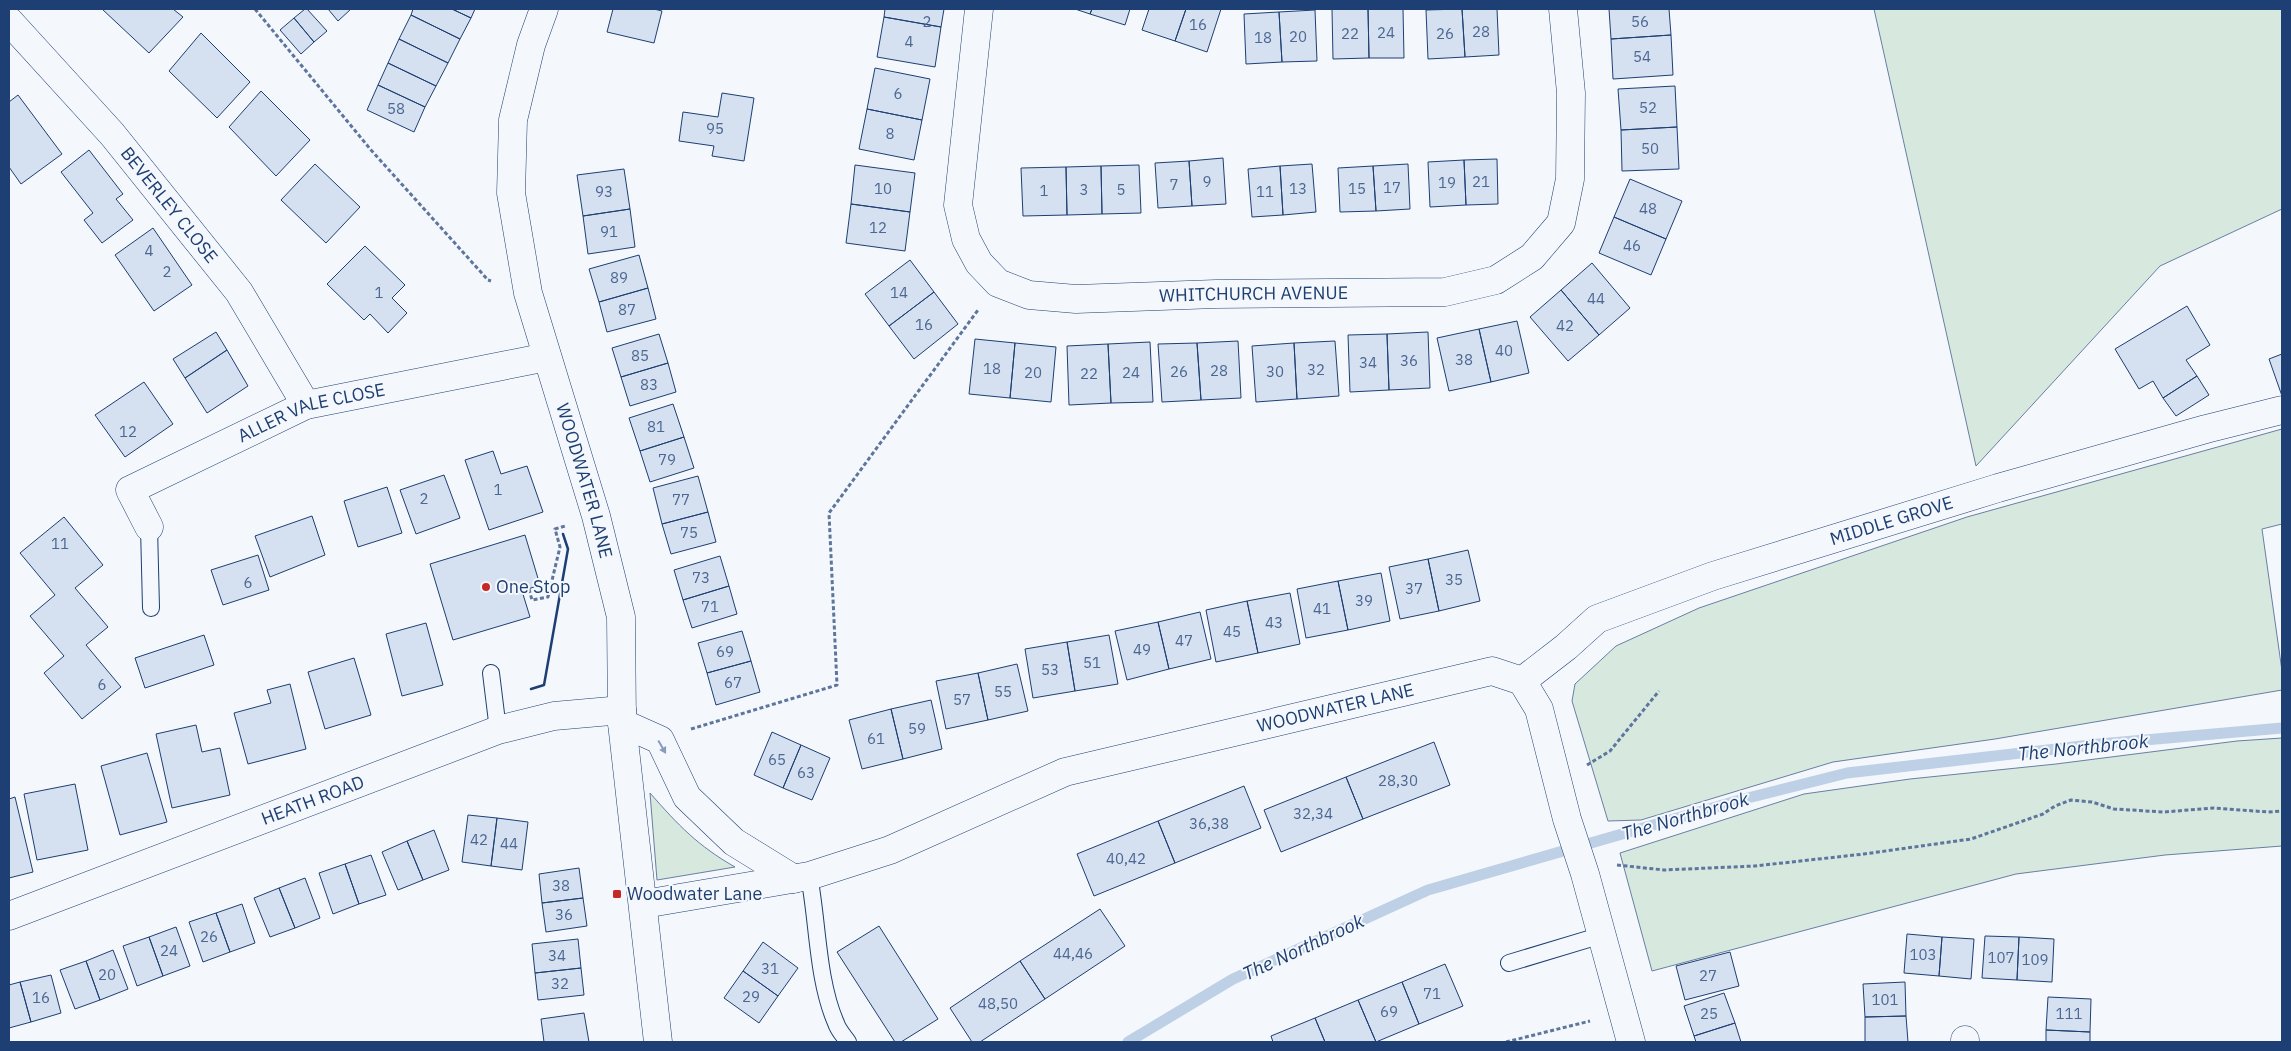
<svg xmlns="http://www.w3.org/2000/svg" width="2291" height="1051" viewBox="0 0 2291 1051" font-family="'IBM Plex Sans',sans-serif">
<rect width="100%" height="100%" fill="#f4f7fb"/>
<path fill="#d7e8df" stroke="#687fa3" d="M1874 9H2282V209L2160 266 1976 466Z
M2282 429V524L2262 529 2282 671V690L1995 739 1833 762 1641 820 1608 821 1572 701 1575 684 1616 646 1699 608 1967 517Z
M2282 738V846L2165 855 2016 874 1652 971 1620 853 1804 794 1910 779 2056 764 2237 741Z
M650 793C678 825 698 846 735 867L657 880Z"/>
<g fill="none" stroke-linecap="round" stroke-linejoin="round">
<path stroke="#bed0e5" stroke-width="11" d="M1128 1042 1233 979 1428 890 1740 800 1847 773 2099 744 2282 728"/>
</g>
<path fill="#d5e0f0" stroke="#1d3f73" d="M102 9H173L183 17 149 53Z
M305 9H307L327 31 314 42 294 18Z
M328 9H351L338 21Z
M413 9H452L471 18 460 39 411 15Z
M452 9H475L471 18Z
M613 9H654L662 11 654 43 607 32Z
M885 9H944L941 27 884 17Z
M1075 9H1092L1090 14Z
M1092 9H1130L1125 25 1090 14Z
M1149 9H1186L1175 41 1142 30Z
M1186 9H1221L1207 52 1175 41Z
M1332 9H1368L1369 58 1333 59Z
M1368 9H1403L1404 58H1369Z
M1462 9H1497L1499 55 1465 57Z
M1462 9 1465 57 1428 59 1426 10Z
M1609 9H1669L1671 35 1611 39Z
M1315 10 1317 61 1282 62 1279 12Z
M1279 12 1282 62 1246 64 1244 14Z
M411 15 460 39 448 63 399 39Z
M884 17 941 27 935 67 877 57Z
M294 18 314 42 301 54 280 30Z
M201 33 250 82 217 118 169 71Z
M1671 35 1673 75 1613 79 1611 39Z
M399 39 448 63 436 86 388 63Z
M388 63 436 86 425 107 378 85Z
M875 68 930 79 922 120 867 109Z
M378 85 425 107 414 132 367 110Z
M1675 86 1677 127 1621 130 1618 89Z
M261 91 310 140 276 176 229 127Z
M722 93 754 98 744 161 712 156 714 146 679 141 683 112 718 117Z
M18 95 62 154 21 184 9 167V102Z
M867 109 922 120 914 160 859 149Z
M1677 127 1679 169 1622 171 1621 130Z
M89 150 123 194 116 199 133 220 102 243 84 220 93 213 61 172Z
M1223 158 1226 204 1192 206 1189 161Z
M1497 159 1498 204 1466 205 1464 160Z
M1464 160 1466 205 1430 207 1428 162Z
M1189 161 1192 206 1158 208 1155 163Z
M315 164 360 207 326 243 281 200Z
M1312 164 1316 212 1283 215 1280 166Z
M1408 164 1410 209 1376 211 1373 166Z
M855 165 915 173 910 212 851 204Z
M1139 165 1141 213 1102 214 1101 166Z
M1101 166 1102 214 1067 215 1066 167Z
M1280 166 1283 215 1252 217 1248 169Z
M1373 166 1376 211 1340 212 1338 168Z
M1066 167 1067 215 1023 216 1021 168Z
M624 169 630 209 583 216 577 175Z
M1630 179 1682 201 1666 239 1614 217Z
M851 204 910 212 905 251 846 243Z
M630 209 635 247 588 254 583 216Z
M1614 217 1666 239 1651 275 1599 253Z
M153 228 192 285 154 311 115 255Z
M365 246 405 285 392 298 407 313 388 333 370 314 364 320 327 284Z
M639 255 648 288 599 302 589 269Z
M910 260 934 292 889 326 865 294Z
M1592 263 1630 308 1599 335 1561 290Z
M648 288 656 319 607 332 599 302Z
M1561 290 1599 335 1568 361 1530 317Z
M934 292 958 324 914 359 889 326Z
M2187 306 2210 345 2186 360 2197 376 2163 398 2153 381 2139 389 2115 349Z
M1517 321 1529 373 1491 382 1479 329Z
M1479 329 1491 382 1449 391 1437 338Z
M216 332 227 350 185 378 173 359Z
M1428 332 1430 388 1389 390 1387 334Z
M659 334 668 363 621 377 612 348Z
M1387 334 1389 390 1350 392 1348 335Z
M975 339 1015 343 1010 398 969 394Z
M1238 341 1241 398 1201 400 1197 343Z
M1335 341 1339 396 1297 399 1294 343Z
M1150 342 1153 402 1111 403 1108 344Z
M1015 343 1056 347 1051 402 1010 398Z
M1197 343 1201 400 1162 402 1158 344Z
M1294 343 1297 399 1256 402 1252 346Z
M1108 344 1111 403 1069 405 1067 346Z
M227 350 248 386 207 413 185 378Z
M2282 354V396L2269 359Z
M668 363 676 392 630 406 621 377Z
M2197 376 2209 395 2176 416 2163 398Z
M144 382 173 424 125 457 95 415Z
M673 404 684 437 640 451 629 418Z
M684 437 694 468 650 482 640 451Z
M493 451 501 474 527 466 543 512 489 530 465 460Z
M444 475 460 518 416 534 400 490Z
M698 476 708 512 662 524 653 488Z
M387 487 402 533 358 547 344 501Z
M708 512 716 542 671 554 662 524Z
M312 516 325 555 270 577 255 536Z
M64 517 103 565 75 588 108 627 86 645 121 687 82 719 44 673 64 656 30 616 55 595 20 553Z
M525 535 540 585 522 591 530 617 453 640 430 564Z
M1468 550 1480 601 1439 611 1428 559Z
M258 555 269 590 223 605 211 570Z
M720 556 729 586 683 600 674 570Z
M1428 559 1439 611 1400 619 1389 567Z
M1381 573 1390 621 1348 630 1338 581Z
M1338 581 1348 630 1306 638 1297 589Z
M729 586 737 614 692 628 683 600Z
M1290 593 1300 644 1258 653 1247 601Z
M1247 601 1258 653 1216 662 1206 610Z
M1200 612 1211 659 1169 669 1158 622Z
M1158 622 1169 669 1127 680 1115 631Z
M426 623 443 685 402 696 386 634Z
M742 631 751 661 707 673 698 643Z
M204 635 214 665 145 688 135 658Z
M1109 635 1118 684 1075 691 1067 642Z
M1067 642 1075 691 1033 698 1025 649Z
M354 658 371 715 325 729 308 672Z
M751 661 760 692 716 705 707 673Z
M1017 664 1028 711 988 720 978 673Z
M978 673 988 720 946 729 936 681Z
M290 684 306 749 248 764 234 713 271 703 267 690Z
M931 700 942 749 903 759 891 709Z
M891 709 903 759 862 769 849 720Z
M196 725 202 752 220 748 230 795 172 808 156 734Z
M772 732 801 745 783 788 754 775Z
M1434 742 1450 785 1363 819 1346 777Z
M801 745 830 758 812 800 783 788Z
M147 753 167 822 120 835 101 766Z
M1346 777 1363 819 1281 852 1264 810Z
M75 784 88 850 37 860 24 794Z
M1244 786 1261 828 1175 863 1158 821Z
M15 797 33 872 9 878V799Z
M468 815 497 818 491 866 462 862Z
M497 818 528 822 522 870 491 866Z
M1158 821 1175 863 1094 896 1077 854Z
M434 830 449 870 423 880 407 841Z
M407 841 423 880 398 890 382 852Z
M371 855 386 895 359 904 345 864Z
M345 864 359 904 333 914 319 873Z
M579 868 583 898 542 903 539 874Z
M305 878 320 918 295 928 279 888Z
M279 888 295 928 270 937 254 898Z
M583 898 587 926 546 932 542 903Z
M242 904 255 943 230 952 216 913Z
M1100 909 1125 946 1045 999 1020 961Z
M216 913 230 952 203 962 189 922Z
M879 926 938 1019 901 1042H895L837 952Z
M176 927 190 966 163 976 149 937Z
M1907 934 1942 937 1939 976 1904 973Z
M1985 936 2019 937 2017 980 1982 978Z
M149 937 163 976 137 986 123 946Z
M1942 937 1974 939 1971 979 1939 976Z
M2019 937 2054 939 2052 982 2017 980Z
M578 939 581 968 535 973 532 944Z
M763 942 798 968 778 996 743 971Z
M113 950 128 989 100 1000 86 961Z
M1730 952 1739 986 1685 1000 1676 966Z
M86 961 100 1000 75 1009 60 970Z
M1020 961 1045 999 980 1042H972L950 1008Z
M1445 964 1463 1006 1419 1024 1402 982Z
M581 968 584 995 538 1000 535 973Z
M743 971 778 996 759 1023 724 998Z
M51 975 61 1013 31 1022 20 982Z
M20 982 31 1022 9 1028V985Z
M1402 982 1419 1024 1376 1042 1358 1000Z
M1905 982 1906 1016 1865 1017 1863 984Z
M1724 993 1735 1023 1694 1036 1684 1006Z
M2048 997 2091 999 2090 1032 2046 1030Z
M1358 1000 1376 1042H1325L1315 1018Z
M584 1013 589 1042H544L541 1019Z
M1906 1016 1908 1042H1865V1017Z
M1315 1018 1325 1042H1273L1271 1036Z
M1735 1023 1741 1042H1696L1694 1036Z
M2046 1030 2090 1032V1042H2046Z"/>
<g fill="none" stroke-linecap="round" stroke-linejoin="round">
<g stroke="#1d3f73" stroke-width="18">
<path id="lane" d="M149 527 151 608
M491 673 498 730
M809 876C818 922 817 980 836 1023 838 1030 844 1036 848 1042
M1509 963 1602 935"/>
</g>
<g stroke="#1d3f73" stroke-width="29">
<g id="street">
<path id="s1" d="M544 9 531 45 513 120 511 193 528 293 596 516 621 617 622 723 658 1042"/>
<path id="s2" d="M979 9 958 205 966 239 979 263 998 283 1029 295 1076 299 1216 294 1445 292 1496 280 1532 257 1561 223 1570 179 1571 93 1563 9"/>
<path id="s3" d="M9 21 112 134 239 292 306 405"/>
<path id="s4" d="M149 527 130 490 306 405 547 357"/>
<path id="s5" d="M1522 681 1566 647 1597 619 1713 576 1998 488 2206 429 2282 410"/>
<path d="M622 723 660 740 687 797 734 842 794 879"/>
<path id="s6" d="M644 904 809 876 890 850 1065 772 1492 671 1522 681 1539 709 1567 819 1585 874 1631 1042"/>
<path id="s7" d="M9 916 498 730 554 716 622 710"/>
<path d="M1965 1042V1040"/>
</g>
</g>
<path stroke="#5e769c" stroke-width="3" stroke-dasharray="4 2.5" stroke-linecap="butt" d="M255 9 371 150 488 280 491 281
M529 589 532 600 548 597 560 547 555 529 565 526
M691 729 837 685 829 513 978 310
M1587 765 1610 751 1659 691
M1617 865 1664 870 1755 866 1864 854 1971 839 2043 814 2055 806 2071 800 2092 802 2114 809 2164 812 2214 808 2268 812 2282 811
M1506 1042 1590 1021"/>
<use href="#lane" stroke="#f4f7fb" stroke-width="16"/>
<use href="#street" stroke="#f4f7fb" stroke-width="28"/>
<path stroke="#1d3f73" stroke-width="2.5" d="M531 689 544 685 568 549 563 534"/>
</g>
<defs><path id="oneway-solid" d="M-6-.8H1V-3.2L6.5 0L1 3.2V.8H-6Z" transform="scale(1.25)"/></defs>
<use fill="#889bb7" href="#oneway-solid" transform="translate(662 747) rotate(60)"/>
<g fill="#c62828" stroke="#f4f7fb" stroke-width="2">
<circle cx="486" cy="587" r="5"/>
<rect x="612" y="889" width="10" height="10" rx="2.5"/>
</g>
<g text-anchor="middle" stroke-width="4" stroke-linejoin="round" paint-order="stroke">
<g font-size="15" fill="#4b6792">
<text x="927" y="27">2</text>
<text x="1640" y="27">56</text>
<text x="1198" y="30">16</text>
<text x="1481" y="37">28</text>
<text x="1386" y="38">24</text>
<text x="1350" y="39">22</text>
<text x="1445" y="39">26</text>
<text x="1298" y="42">20</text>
<text x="1263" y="43">18</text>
<text x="909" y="47">4</text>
<text x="1642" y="62">54</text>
<text x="898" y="99">6</text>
<text x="1648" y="113">52</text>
<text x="396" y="114">58</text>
<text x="715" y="134">95</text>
<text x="890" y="139">8</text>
<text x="1650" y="154">50</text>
<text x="1207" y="187">9</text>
<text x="1481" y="187">21</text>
<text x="1447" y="188">19</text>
<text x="1174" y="190">7</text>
<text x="1392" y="193">17</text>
<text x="883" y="194">10</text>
<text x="1298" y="194">13</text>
<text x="1357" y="194">15</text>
<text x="1084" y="195">3</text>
<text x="1121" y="195">5</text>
<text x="1044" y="196">1</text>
<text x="604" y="197">93</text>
<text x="1265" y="197">11</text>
<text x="1648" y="214">48</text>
<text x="878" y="233">12</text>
<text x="609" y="237">91</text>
<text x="1632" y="251">46</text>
<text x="149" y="256">4</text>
<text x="167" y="277">2</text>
<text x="619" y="283">89</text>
<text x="379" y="298">1</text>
<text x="899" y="298">14</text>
<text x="1596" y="304">44</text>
<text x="627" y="315">87</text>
<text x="924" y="330">16</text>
<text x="1565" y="331">42</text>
<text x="1504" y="356">40</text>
<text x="640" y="361">85</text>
<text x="1464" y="365">38</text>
<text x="1409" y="366">36</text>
<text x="1368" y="368">34</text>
<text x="992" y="374">18</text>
<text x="1316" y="375">32</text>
<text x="1219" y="376">28</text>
<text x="1179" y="377">26</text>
<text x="1275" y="377">30</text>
<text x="1033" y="378">20</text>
<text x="1131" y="378">24</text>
<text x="1089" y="379">22</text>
<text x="649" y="390">83</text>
<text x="656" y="432">81</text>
<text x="128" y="437">12</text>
<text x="667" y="465">79</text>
<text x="498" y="495">1</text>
<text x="424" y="504">2</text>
<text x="681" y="505">77</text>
<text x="689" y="538">75</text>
<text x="60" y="549">11</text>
<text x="701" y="583">73</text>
<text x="1454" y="585">35</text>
<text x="248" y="588">6</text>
<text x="1414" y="594">37</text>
<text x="1364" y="606">39</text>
<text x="710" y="612">71</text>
<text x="1322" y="614">41</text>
<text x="1274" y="628">43</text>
<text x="1232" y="637">45</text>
<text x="1184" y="646">47</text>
<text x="1142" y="655">49</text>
<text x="725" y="657">69</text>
<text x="1092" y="668">51</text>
<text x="1050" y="675">53</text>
<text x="733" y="688">67</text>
<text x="102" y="690">6</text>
<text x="1003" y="697">55</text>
<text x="962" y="705">57</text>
<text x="917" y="734">59</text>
<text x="876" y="744">61</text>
<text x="777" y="765">65</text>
<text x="806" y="778">63</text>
<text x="1398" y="786">28,30</text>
<text x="1313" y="819">32,34</text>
<text x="1209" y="829">36,38</text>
<text x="479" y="845">42</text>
<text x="509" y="849">44</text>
<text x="1126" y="864">40,42</text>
<text x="561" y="891">38</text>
<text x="564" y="920">36</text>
<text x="209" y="942">26</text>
<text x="169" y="956">24</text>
<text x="1073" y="959">44,46</text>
<text x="1923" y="960">103</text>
<text x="557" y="961">34</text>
<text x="2001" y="963">107</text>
<text x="2035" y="965">109</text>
<text x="770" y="974">31</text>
<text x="107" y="980">20</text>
<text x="1708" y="981">27</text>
<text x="560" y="989">32</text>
<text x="1432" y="999">71</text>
<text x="751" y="1002">29</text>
<text x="41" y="1003">16</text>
<text x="1885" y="1005">101</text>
<text x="998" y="1009">48,50</text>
<text x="1389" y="1017">69</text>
<text x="1709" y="1019">25</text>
<text x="2069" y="1019">111</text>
</g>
<g font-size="18" fill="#1d3f73" stroke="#f4f7fb">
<text dy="6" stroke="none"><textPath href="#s3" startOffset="244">BEVERLEY CLOSE</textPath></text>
<text dy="6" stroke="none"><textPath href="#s2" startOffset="545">WHITCHURCH AVENUE</textPath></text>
<text dy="6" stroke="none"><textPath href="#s4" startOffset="240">ALLER VALE CLOSE</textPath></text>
<text dy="6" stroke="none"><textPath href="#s1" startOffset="486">WOODWATER LANE</textPath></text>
<text dy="6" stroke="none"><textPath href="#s5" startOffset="408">MIDDLE GROVE</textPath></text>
<text dy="6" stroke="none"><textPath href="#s6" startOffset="722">WOODWATER LANE</textPath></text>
<text dy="6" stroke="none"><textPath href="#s7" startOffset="325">HEATH ROAD</textPath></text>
</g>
<g font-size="18" fill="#1d3f73" stroke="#f4f7fb" text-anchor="start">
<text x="496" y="593">One Stop</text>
<text x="627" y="900">Woodwater Lane</text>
</g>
<g font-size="19" font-style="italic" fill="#1d3f73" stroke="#f4f7fb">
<text transform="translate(2083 747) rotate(-6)" y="7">The Northbrook</text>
<text transform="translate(1685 816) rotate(-16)" y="7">The Northbrook</text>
<text transform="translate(1303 947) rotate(-25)" y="7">The Northbrook</text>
</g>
</g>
<rect width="2291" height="1051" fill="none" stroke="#1d3f73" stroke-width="20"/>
</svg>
